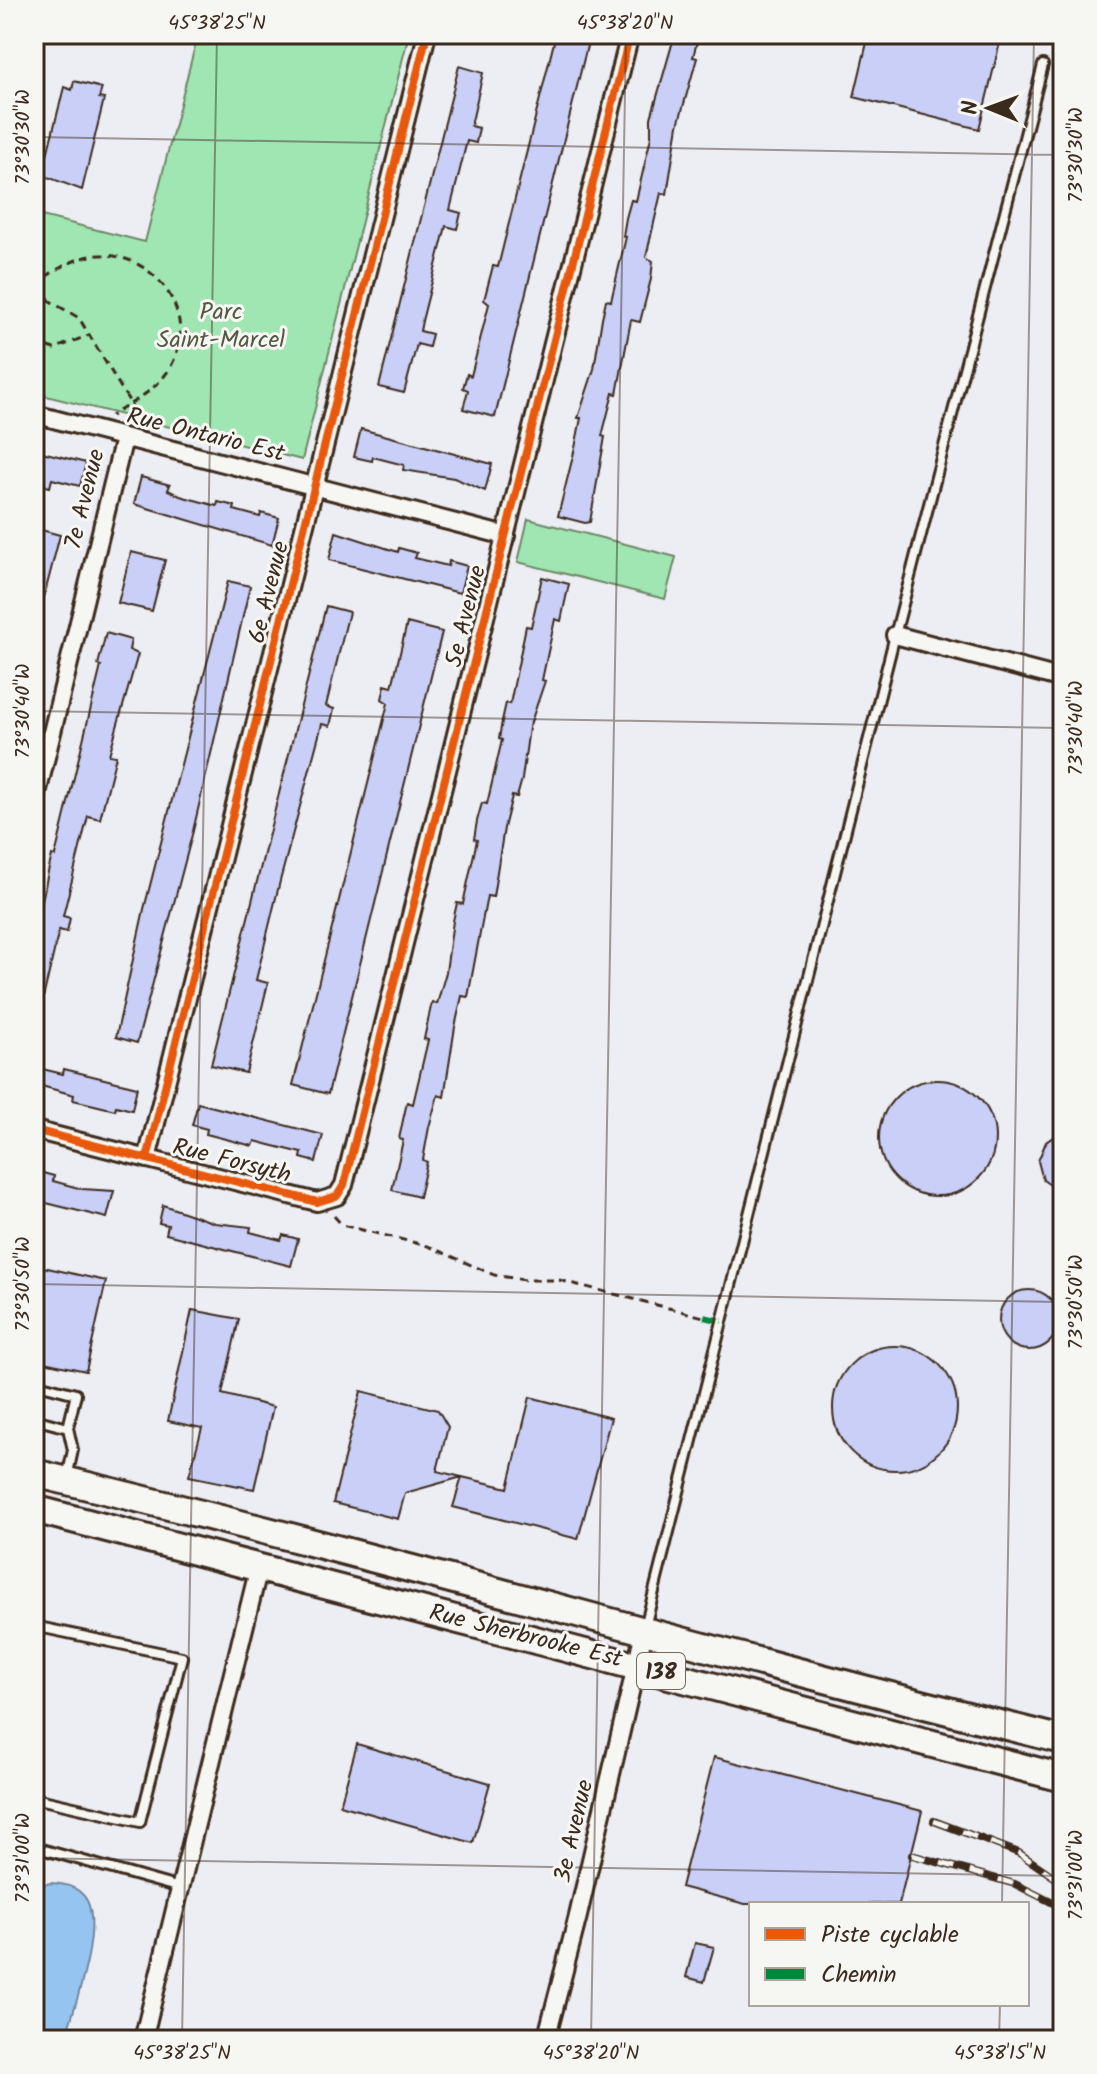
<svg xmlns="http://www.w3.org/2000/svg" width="1097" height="2074" viewBox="0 0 1097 2074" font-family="Kalam,sans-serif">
<rect width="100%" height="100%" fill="#edeef3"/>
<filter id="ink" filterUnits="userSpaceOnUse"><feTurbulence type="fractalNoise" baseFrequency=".0125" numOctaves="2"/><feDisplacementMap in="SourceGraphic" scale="16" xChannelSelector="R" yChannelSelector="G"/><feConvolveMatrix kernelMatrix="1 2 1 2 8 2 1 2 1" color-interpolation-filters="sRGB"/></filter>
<g filter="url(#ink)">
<path fill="#a0e6b2" stroke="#6e8868" stroke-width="2" d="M198 34H409L302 460 34 393V214L145 242Z
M528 519 676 557 665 599 518 562Z"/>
<path fill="#96c4f1" stroke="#72869d" stroke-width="2" d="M51 1883C62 1884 73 1885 81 1893 109 1916 73 2009 65 2040H34V1886Z"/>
<path fill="#c9cff7" stroke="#3b2a1e" stroke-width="2" d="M556 34H590L495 417 463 409 468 390 463 388 467 374 471 376 489 304 484 300 493 266 498 267Z
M675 34H699L693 57 697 58 678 125 667 194 661 193 646 257 653 261 651 279 640 322 631 320 617 394 613 393 602 436 605 437 590 522 585 523 558 516 575 448 581 418H578L594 369 602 318 606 300 611 301 626 237 623 236 626 218 631 200 636 201 651 137V118Z
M869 34H1002L979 129 854 97Z
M459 66 483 73 471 126 479 128 476 143 467 141 450 210 461 213 457 229 446 226 422 321 420 331 432 334 429 347 417 344 404 393 379 387Z
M74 81 102 88 99 98 104 99 82 190 42 175 64 87 72 90Z
M361 429 492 464 485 491 454 478 403 470 404 465 373 457 372 461 354 457Z
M34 450 86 463 80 486 52 479 50 487 34 483Z
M141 477 170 485 168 490 180 496 217 506 218 502 235 506 234 510 260 517 261 513 279 518 272 545 134 504Z
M34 528 60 535 39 616H34Z
M336 532 398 552 399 548 417 553 415 558 448 566 449 561 467 566 460 593 329 560Z
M131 552 165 560 152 611 118 603Z
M542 577 569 584 565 602 561 621 555 619 542 680 545 681 529 728 522 779 517 797 512 796 504 828 493 897 487 896 468 997 462 996 455 1027 444 1097 438 1095 429 1127 423 1160 427 1162 419 1197 392 1190 403 1140 399 1139 403 1120 407 1102 413 1104 428 1040 424 1039 428 1020 432 1002 437 1004 446 972 453 921 457 903 463 904 477 840 474 839 477 821 482 803 487 804 502 740 499 739 502 721 506 703 510 704 526 626 531 627Z
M228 581 250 586 193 831 137 1043 116 1037 144 909Z
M326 606 349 612 326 706 334 709 330 726 322 724 280 881 256 980 268 983 246 1073 211 1065Z
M407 623 442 632 328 1094 293 1085 388 703 382 699 385 685 392 687Z
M106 633 131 640 129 650 138 654 109 755 116 756 100 819 88 816 63 916 70 918 67 932 59 930 40 1011 34 1010V940L48 872 52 855 55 856 101 666 98 665Z
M34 1067 63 1074 64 1069 137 1087 132 1110 116 1106 115 1110 86 1103 73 1100 74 1095 34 1084Z
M879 1138a58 58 0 1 1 116 0a58 58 0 1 1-116 0Z
M198 1103 323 1135 316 1162 301 1158 302 1153 270 1145 255 1141 253 1146 206 1134 207 1129 192 1125Z
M1063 1130V1194L1043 1180 1038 1161 1046 1142Z
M39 1172 54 1176 53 1181 82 1189 114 1191 107 1218 34 1200Z
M163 1205 215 1223 251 1227 250 1232 281 1240 283 1235 298 1239 291 1266 166 1234 168 1225 159 1223Z
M34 1265 106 1281 86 1371 34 1360Z
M999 1320a30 30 0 1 1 60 0a30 30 0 1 1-60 0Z
M192 1310 239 1319 222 1394 273 1407 254 1489 189 1476 202 1428 168 1421Z
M833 1408a62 62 0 1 1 124 0a62 62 0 1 1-124 0Z
M361 1391 438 1410 448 1427 437 1471 462 1477 405 1493 398 1519 333 1503Z
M530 1397 611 1418 578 1539 453 1507 462 1477 508 1488Z
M357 1744 490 1783 473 1843 340 1805Z
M714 1757 922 1811 899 1904H745L681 1887Z
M695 1943 714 1947 704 1982 686 1977Z"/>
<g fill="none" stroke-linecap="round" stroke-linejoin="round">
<g stroke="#3b2a1e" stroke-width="14">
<path id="service" d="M34 1383 76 1394 68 1428
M34 1419 68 1428 73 1450 67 1478
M34 1626 182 1657 140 1822 34 1798
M645 1627 895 635 1043 65
M34 1847 180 1888"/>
</g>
<g stroke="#3b2a1e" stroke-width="22">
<path id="minor" d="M34 414 506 536
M895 635 1063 679
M34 806 124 438
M34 1130 317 1202 337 1196 344 1185 630 34
M147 1159 427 34
M143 2040 259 1567
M546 2040 578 1916 644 1632"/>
</g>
<g stroke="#3b2a1e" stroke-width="32">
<path id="primary" d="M34 1473C379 1555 719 1655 1063 1740
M34 1509 1063 1778"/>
</g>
<path stroke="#3b2a1e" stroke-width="3" stroke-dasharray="8 6" stroke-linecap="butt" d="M34 273 50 301 79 318 144 426
M34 285C52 272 77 255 100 255 158 254 202 319 168 371 155 391 131 403 111 416
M34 342 54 349 89 335
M334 1216 342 1225 428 1246 494 1275 525 1280H559L704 1317"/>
<use href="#service" stroke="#f6f6f2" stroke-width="8"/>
<use href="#minor" stroke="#f6f6f2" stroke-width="16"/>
<use href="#primary" stroke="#f6f6f2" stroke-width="26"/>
<g stroke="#3b2a1e" stroke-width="8">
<path id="rail" d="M934 1821 1019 1853 1063 1883
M912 1855 1015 1884 1063 1908"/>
</g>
<use href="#rail" stroke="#f6f6f2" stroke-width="5" stroke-dasharray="15" stroke-linecap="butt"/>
<path stroke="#00873e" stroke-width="6" stroke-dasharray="12 6" stroke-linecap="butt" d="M704 1317 722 1321"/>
<g stroke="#f6f6f2" stroke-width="13">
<path id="cycleway" d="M34 1130 317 1202 337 1196 344 1185 630 34
M147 1159 427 34"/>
</g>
<use href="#cycleway" stroke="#e8590c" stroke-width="8"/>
</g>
</g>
<path fill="none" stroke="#3b2a1e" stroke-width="2" stroke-opacity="0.45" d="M34 137 1063 155M34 711 1063 728M34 1284 1063 1302M34 1858 1063 1876M1002 1904 1034 34M182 2040 217 34M591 2040 626 34M999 2040 1000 2004"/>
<g text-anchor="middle" stroke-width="6" stroke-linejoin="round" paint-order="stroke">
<rect fill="#f6f6f2" stroke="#73675e" stroke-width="2" x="637" y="1653" width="48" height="36" rx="6"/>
<g font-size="22" font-weight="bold" fill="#3b2a1e">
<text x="661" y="1679">138</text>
</g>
<g font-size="24" fill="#545943" stroke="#f6f6f2">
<text x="221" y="319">Parc<tspan x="221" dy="28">Saint-Marcel</tspan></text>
</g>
<g font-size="24" fill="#3b2a1e" stroke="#f6f6f2">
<text transform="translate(206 434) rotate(14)" y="8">Rue Ontario Est</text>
<text transform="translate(84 499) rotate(-76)" y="8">7e Avenue</text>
<text transform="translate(268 592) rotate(-76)" y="8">6e Avenue</text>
<text transform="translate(465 616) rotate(-76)" y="8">5e Avenue</text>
<text transform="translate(232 1160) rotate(14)" y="8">Rue Forsyth</text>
<text transform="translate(526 1635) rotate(14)" y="8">Rue Sherbrooke Est</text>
<text transform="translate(573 1831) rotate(-77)" y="8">3e Avenue</text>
</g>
</g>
<rect width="1097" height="2074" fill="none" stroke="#f6f6f2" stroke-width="88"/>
<rect x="749" y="1902" width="280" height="104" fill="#f6f6f2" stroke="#aba49d" stroke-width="2"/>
<rect x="765" y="1928" width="40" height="12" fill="#e8590c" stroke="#aba49d" stroke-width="2"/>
<text x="821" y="1942" font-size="24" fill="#3b2a1e">Piste cyclable</text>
<rect x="765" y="1968" width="40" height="12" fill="#00873e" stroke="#aba49d" stroke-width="2"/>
<text x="821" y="1982" font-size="24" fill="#3b2a1e">Chemin</text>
<g transform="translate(989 108) rotate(271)" stroke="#f6f6f2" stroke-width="6" paint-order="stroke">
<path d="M0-6L14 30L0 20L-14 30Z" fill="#3b2a1e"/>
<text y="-12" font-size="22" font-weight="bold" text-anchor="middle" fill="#3b2a1e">N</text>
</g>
<rect x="44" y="44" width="1009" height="1986" fill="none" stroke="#3b2a1e" stroke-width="3"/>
<g font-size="20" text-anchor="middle" fill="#3b2a1e">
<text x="217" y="29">45°38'25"N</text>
<text x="625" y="29">45°38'20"N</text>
<text transform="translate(22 137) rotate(-90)" y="7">73°30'30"W</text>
<text transform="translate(1075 155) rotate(-90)" y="7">73°30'30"W</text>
<text transform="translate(22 711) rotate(-90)" y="7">73°30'40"W</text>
<text transform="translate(1075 728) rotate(-90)" y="7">73°30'40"W</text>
<text transform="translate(22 1284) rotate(-90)" y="7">73°30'50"W</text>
<text transform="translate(1075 1302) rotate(-90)" y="7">73°30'50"W</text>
<text transform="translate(22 1858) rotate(-90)" y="7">73°31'00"W</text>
<text transform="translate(1075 1875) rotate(-90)" y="7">73°31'00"W</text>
<text x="182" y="2059">45°38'25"N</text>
<text x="591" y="2059">45°38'20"N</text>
<text x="1000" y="2059">45°38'15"N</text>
</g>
</svg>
